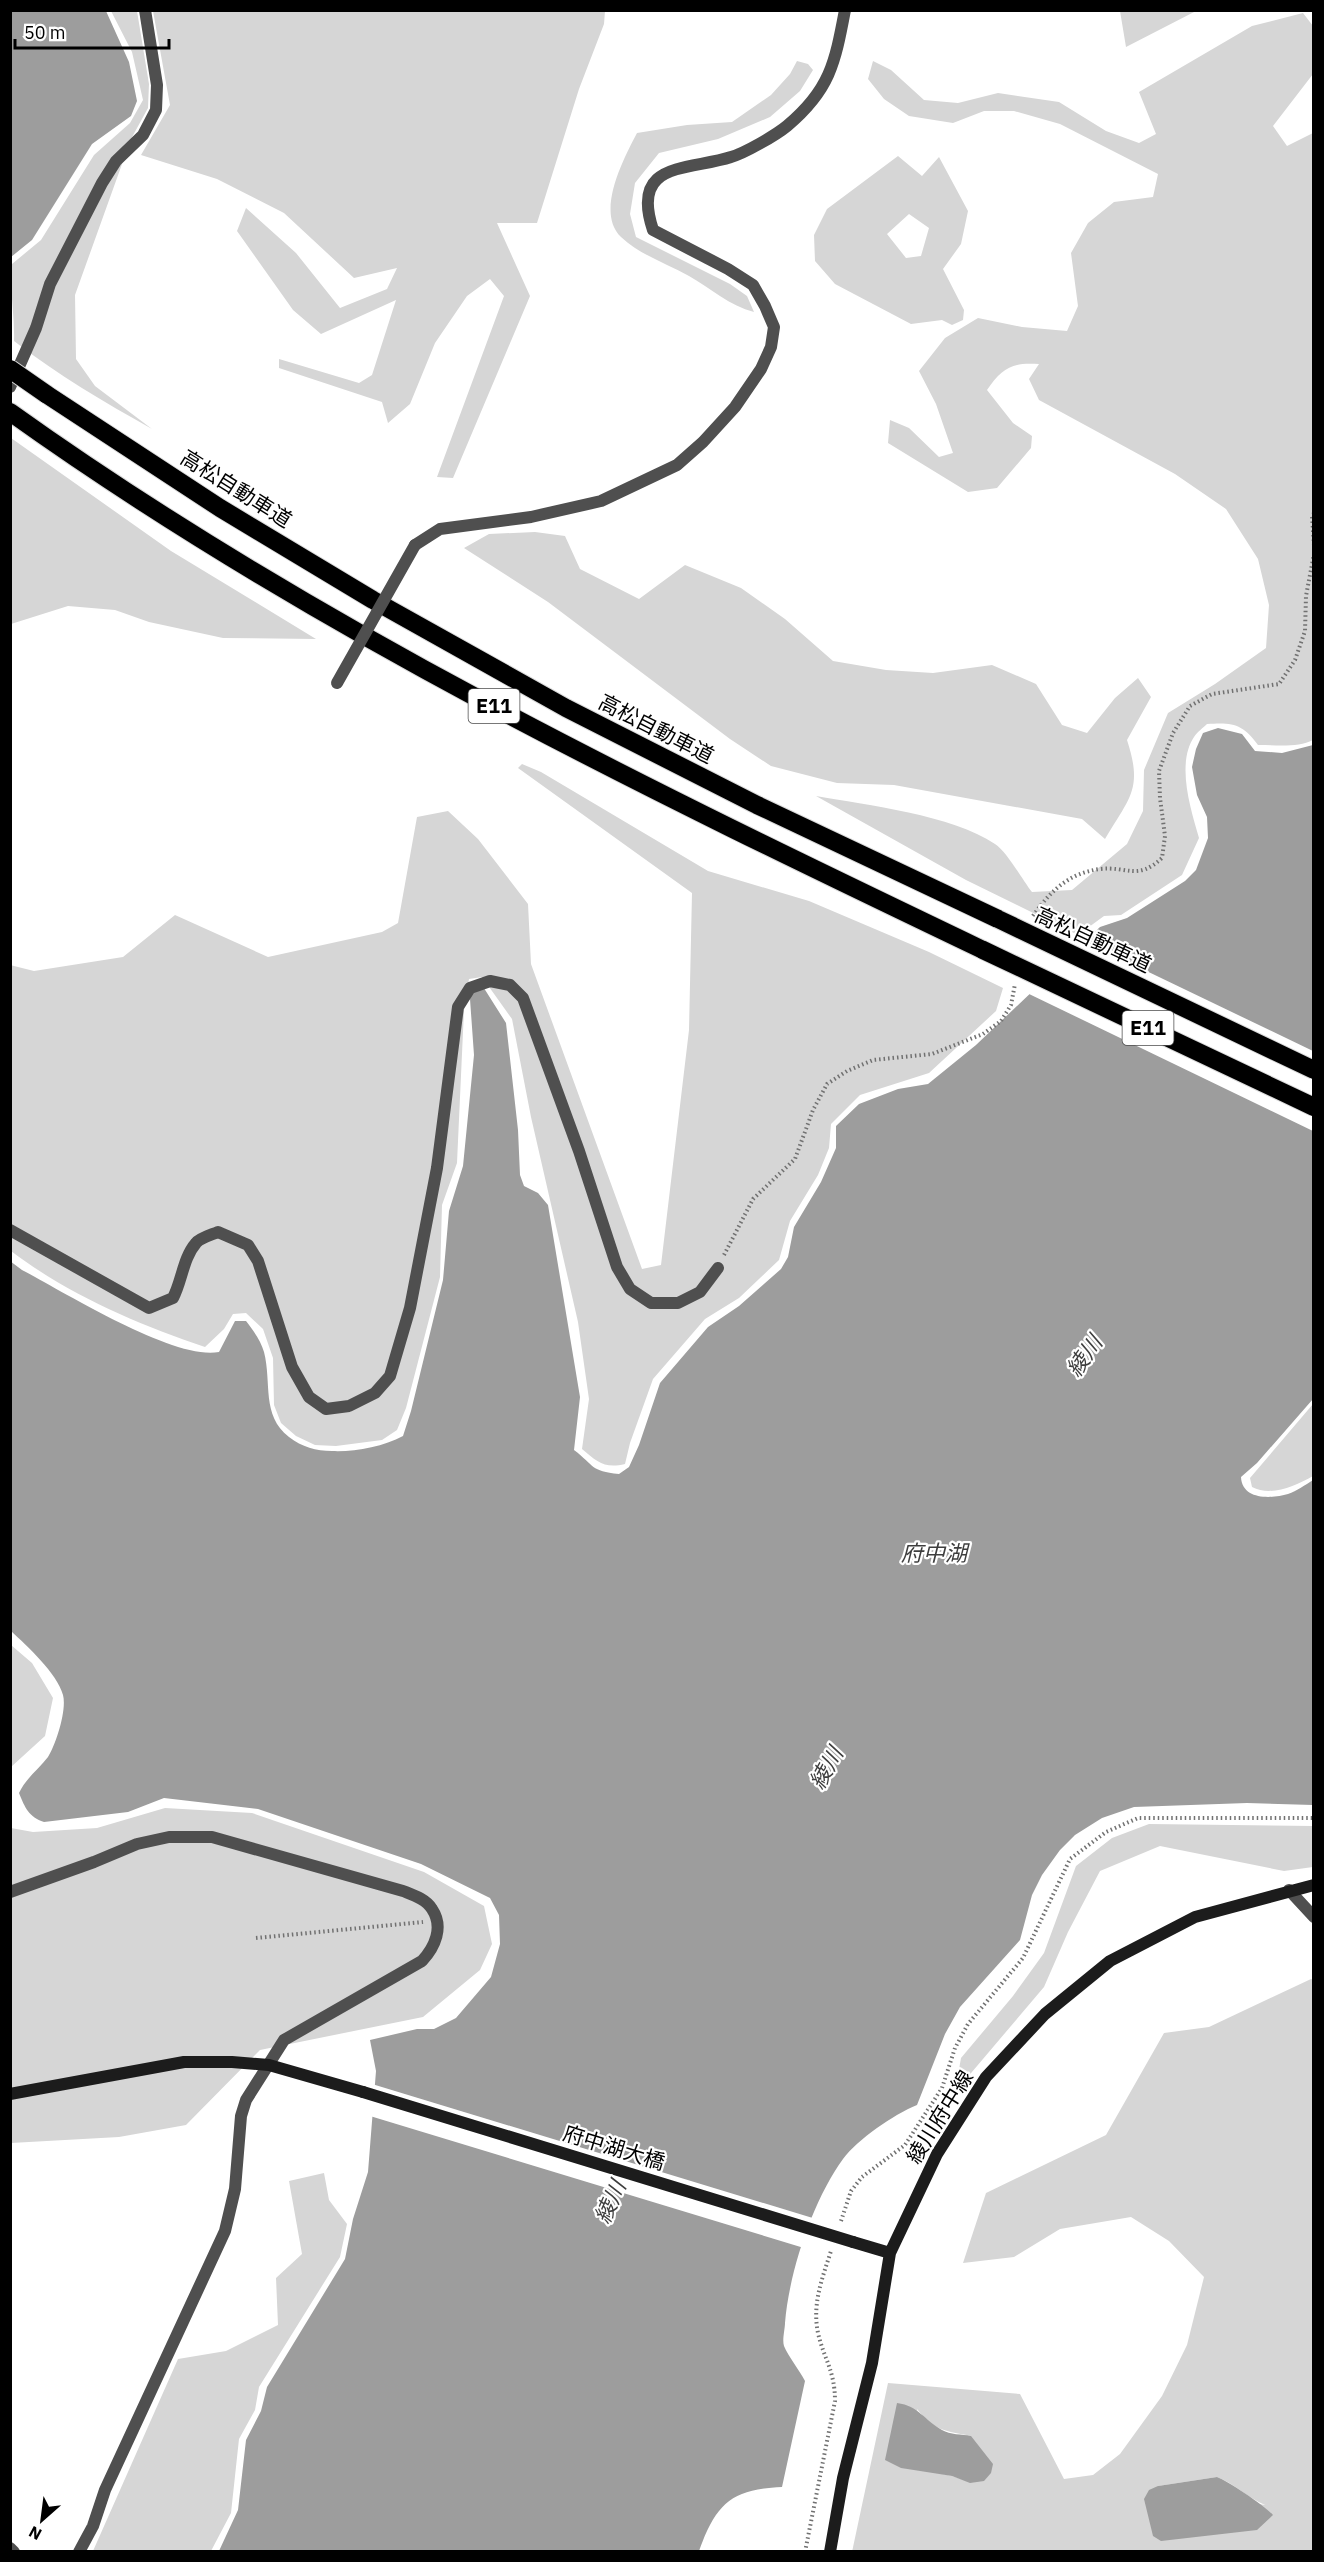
<svg xmlns="http://www.w3.org/2000/svg" width="1324" height="2562" viewBox="0 0 1324 2562" font-family="'IBM Plex Sans','Noto Sans JP',sans-serif">
<rect width="100%" height="100%" fill="#fff"/>
<path fill="#d6d6d6" fill-rule="evenodd" d="M111 11H137L149 84 148 108 131 139 75 295 76 359 95 386 152 429C104 402 58 375 14 341 15 315 9 290 12 264L41 240 94 155 130 123 143 100 132 52Z
M153 11H605L604 24 579 89 537 223H497L530 296 453 478 437 477 504 296 490 279 467 296 435 343 410 404 388 423 382 402 279 368V359L359 383 372 375 396 300 321 334 293 310 237 231 246 208 296 253 340 308 387 289 397 268 354 278 284 213 217 179 141 155 170 105Z
M1120 11V10L1196 11 1126 47Z
M1303 13 1313 26V74L1273 126 1287 146 1313 133V740C1298 748 1276 745 1258 745 1243 724 1233 722 1207 724 1203 728 1197 732 1194 737 1176 764 1191 810 1199 838L1182 875 1121 915 1104 916 1078 935 966 880 816 796C867 805 952 815 995 844 1007 852 1022 879 1032 892L1072 890 1127 844 1143 811 1144 770 1168 713 1215 684 1266 648 1269 605 1258 559 1226 509 1175 474 1039 400 1029 379 1039 364C1012 362 1002 368 987 390L1013 423 1032 436 1031 448 997 488 968 492 888 443 890 420 909 428 939 457 953 453 936 404 919 371 945 338 978 318 1022 327 1067 331 1078 306 1071 253 1088 223 1114 202 1153 197 1158 174 1060 124 1014 111H984L953 123 909 116 884 99 868 79 873 61 891 70 924 100 958 103 998 93 1059 102 1106 131 1139 143 1156 134 1139 92 1252 26Z
M797 61 808 64 813 70 800 91 770 117 718 139 659 153 635 183 630 214 636 237 730 284 747 296 754 312C730 306 710 288 689 276 666 263 640 255 621 237 595 212 624 158 637 133L687 125 732 122 771 95 790 74Z
M898 156 922 176 939 157 968 211 961 244 943 269 964 310 963 320 952 325 942 320 911 324 835 284 815 261 814 235 827 209ZM909 214 929 228 921 256 906 258 887 234Z
M11 438 171 551 316 639 223 638 149 622 115 610 68 606 11 624Z
M535 532 565 536 580 569 639 599 685 565 741 588 785 619 833 661 886 670 933 673 992 665 1036 684 1062 725 1087 733 1115 698 1138 678 1151 697 1127 740C1143 789 1130 797 1105 839L1082 819 894 785 837 783 771 766 730 739 548 602 464 548 489 534Z
M522 764 541 772 708 871 809 901 929 952 1003 988 996 1011 929 1073 860 1095 831 1124 829 1148 818 1175 790 1221 779 1260 739 1298 705 1319 653 1379 630 1443 625 1464C605 1469 597 1462 582 1449L589 1399 578 1322 531 1117 512 1019 482 977 469 979 464 1010 457 1163 442 1205 440 1277 406 1408 397 1430 382 1440 336 1446 315 1445 296 1436 281 1423 274 1405 273 1358 263 1329 246 1313 233 1314 224 1329 205 1347C137 1324 69 1295 11 1251L10 965 34 971 123 957 175 915 268 957 382 932 398 923 417 817 448 811 478 839 528 904 531 964 642 1269 661 1265 689 1030 692 893 518 768Z
M1313 1404V1476C1295 1486 1271 1497 1252 1487L1250 1478Z
M11 1645 32 1663 53 1698 45 1736 11 1767Z
M165 1808 252 1813 424 1872 484 1906 492 1944 480 1970 423 2017 260 2050 186 2125 119 2137 11 2143V1828L33 1832 97 1828Z
M1149 1824 1313 1826V1867L1284 1871 1160 1846 1100 1871 1068 1932 1044 1987 955 2092 961 2058 1013 1996 1044 1953 1076 1866 1112 1838Z
M1311 1979 1313 1980V2551L852 2552 888 2383 1020 2394 1064 2479 1093 2475 1120 2454 1162 2396 1187 2345 1204 2277 1169 2241 1131 2217 1060 2229 1014 2257 963 2263 986 2193 1106 2135 1164 2033 1209 2027ZM917 2409C934 2431 946 2431 971 2436L970 2482 952 2476 929 2471ZM1217 2477C1234 2483 1248 2498 1265 2505L1158 2486Z
M324 2173 329 2200 347 2224 340 2257 259 2387 255 2410 239 2439 231 2513 211 2551H93L178 2359 226 2351 278 2325 276 2278 302 2254 289 2181Z"/>
<path fill="#9d9d9d" d="M11 10 106 11 129 62 137 101 131 116 92 144 32 240 11 257Z
M1218 728 1242 734 1255 751 1282 753 1313 745V1399L1257 1463 1241 1477C1242 1500 1271 1499 1288 1494 1297 1491 1305 1485 1313 1480V1805L1247 1803 1134 1807 1102 1818 1075 1835 1060 1850 1042 1875 1032 1895 1020 1940 960 2007 945 2034 917 2105C893 2115 858 2139 843 2159 813 2200 789 2272 785 2323 785 2329 782 2340 784 2346 788 2356 800 2371 805 2381L782 2487C731 2489 716 2504 699 2551H219L238 2510 246 2440 261 2411 267 2387 345 2259 353 2219 368 2172 376 2071 370 2040 417 2029H434L456 2018 491 1977 500 1944 499 1915 490 1898 421 1864 258 1809 164 1798 128 1812 44 1822C29 1817 25 1808 19 1793 26 1778 39 1769 48 1757 56 1744 67 1710 63 1695 57 1673 27 1646 11 1631L10 1261 22 1270C64 1292 175 1361 219 1352L235 1321H246C253 1330 261 1341 264 1352 272 1383 261 1415 289 1437 302 1447 316 1451 332 1451 354 1452 383 1447 403 1436L411 1411 443 1280 449 1211 463 1166 474 1055 470 999 472 987 482 985 506 1023 518 1130 520 1175 524 1186 538 1193 548 1205 580 1397 574 1450C595 1466 590 1471 619 1474L629 1467 639 1445 660 1383 708 1327 739 1306 781 1269 788 1257 794 1227 821 1182 836 1148V1126L859 1104 898 1089 928 1084 976 1045 1100 927 1127 918 1185 881 1196 870 1208 838 1207 817 1197 795 1192 767 1196 749 1203 733Z
M897 2403C919 2406 924 2420 942 2430 950 2435 962 2434 971 2436L993 2464 991 2473 984 2481 970 2483 952 2476 901 2468 885 2460Z
M1217 2477C1228 2481 1265 2506 1273 2515L1257 2530 1161 2541 1153 2536 1144 2499 1149 2490 1158 2486Z"/>
<path fill="#fff" d="M1082 940 1313 1051V1131L1027 993Z
M372 2084 816 2219 804 2248 370 2116Z"/>
<g fill="none" stroke-linecap="round" stroke-linejoin="round">
<g stroke="#dbdbdb" stroke-width="20">
<path id="highway" d="M46 394 220 508 373 600 566 708 757 805 998 919
M10 412C312 628 649 790 983 950"/>
</g>
<path stroke="#717171" stroke-width="4" stroke-dasharray="1.5 3" stroke-linecap="butt" d="M1314 513 1312 516 1314 545
M1033 916C1050 891 1069 873 1100 869 1128 866 1137 881 1162 858L1165 836 1160 798 1159 771 1173 733 1190 706 1212 694 1279 684 1295 660 1305 631 1306 596 1314 554
M724 1255 753 1199 795 1159 813 1110 827 1084 847 1071 873 1060 932 1054 983 1034 1001 1021 1011 1005 1015 984
M256 1938 423 1922
M841 2221 851 2191 862 2177 905 2145 942 2088 955 2048 968 2024 1023 1958 1070 1859 1106 1832 1138 1818H1314
M805 2552 835 2401C835 2371 824 2359 818 2333 812 2304 822 2279 831 2251"/>
<path stroke="#4f4f4f" stroke-width="12" d="M10 387 36 328 50 284 102 183 116 161 143 135 156 110 157 85 145 10
M415 545 440 529 531 517 601 501 677 465 703 442 735 407 761 369 771 347 774 327 765 306 753 285 728 269 653 230C630 161 687 171 731 157 745 153 776 135 787 126 830 90 835 63 845 10
M10 1230 149 1308 173 1298C182 1281 183 1258 196 1243 200 1238 211 1235 218 1232L248 1245 258 1261 292 1367 309 1397 326 1409 349 1406 375 1393 390 1376 410 1308 437 1168 458 1007 470 988 490 981 510 985 523 998 579 1151 617 1267 630 1289 651 1303H678L700 1292 718 1268
M1289 1890 1314 1917
M10 1892 94 1862 137 1844 169 1837H212L403 1891C413 1895 426 1899 432 1909 444 1927 435 1947 422 1961L284 2040 246 2100 241 2116 235 2189 225 2231 105 2490 93 2526 79 2552
M10 2548 14 2552"/>
<path stroke="#1c1c1c" stroke-width="12" d="M10 2094 184 2062H232L269 2065 363 2092
M853 2242 890 2253
M830 2552 843 2478 872 2363 890 2253 937 2154 986 2077 1045 2014 1110 1961 1195 1917 1314 1885"/>
<use href="#highway" stroke="#000" stroke-width="18"/>
<g stroke="#dbdbdb" stroke-width="20" stroke-linecap="butt">
<path id="highway-bridge" d="M10 369 46 394
M998 919 1314 1070
M983 950 1314 1107"/>
</g>
<path stroke="#4f4f4f" stroke-width="12" d="M337 683 415 545"/>
<path stroke="#1c1c1c" stroke-width="12" d="M363 2092 853 2242"/>
<use href="#highway-bridge" stroke="#000" stroke-width="18"/>
</g>
<g text-anchor="middle" stroke-width="4.5" stroke-linejoin="round" paint-order="stroke">
<g fill="#fff" stroke="#4c4c4c" stroke-width="1.5">
<rect x="468.5" y="689" width="51" height="34" rx="4.5"/>
<rect x="1122.5" y="1011" width="51" height="34" rx="4.5"/>
</g>
<g font-size="20" font-weight="bold" fill="#000">
<text x="494" y="713">E11</text>
<text x="1148" y="1035">E11</text>
</g>
<g font-size="21" fill="#000" stroke="#fff">
<text transform="translate(236 489) rotate(32)" y="7">高松自動車道</text>
<text transform="translate(656 729) rotate(27)" y="7">高松自動車道</text>
<text transform="translate(1093 940) rotate(25)" y="7">高松自動車道</text>
<text transform="translate(940 2117) rotate(-58)" y="7">綾川府中線</text>
<text transform="translate(614 2148) rotate(17)" y="7">府中湖大橋</text>
</g>
<g font-size="22" font-style="italic" fill="#3e3e3e" stroke="#fff">
<text transform="translate(1084 1356) rotate(-55)" y="8">綾川</text>
<text x="934" y="1561">府中湖</text>
<text transform="translate(826 1768) rotate(-61)" y="8">綾川</text>
<text transform="translate(610 2202) rotate(-66)" y="8">綾川</text>
</g>
</g>
<rect width="1324" height="2562" fill="none" stroke="#000000" stroke-width="24"/>
<g transform="translate(42 2520) rotate(208)" stroke="#ffffff" stroke-width="4.5" paint-order="stroke">
<path d="M0-4.5L10 22L0 15L-10 22Z" fill="#000000"/>
<text y="-9" font-size="16" font-weight="bold" text-anchor="middle" fill="#000000">N</text>
</g>
<path d="M15 39v9h154v-9" fill="none" stroke="#000000" stroke-width="3"/>
<text x="24" y="39" font-size="18" fill="#000000" stroke="#ffffff" stroke-width="4.5" paint-order="stroke">50 m</text>
</svg>
